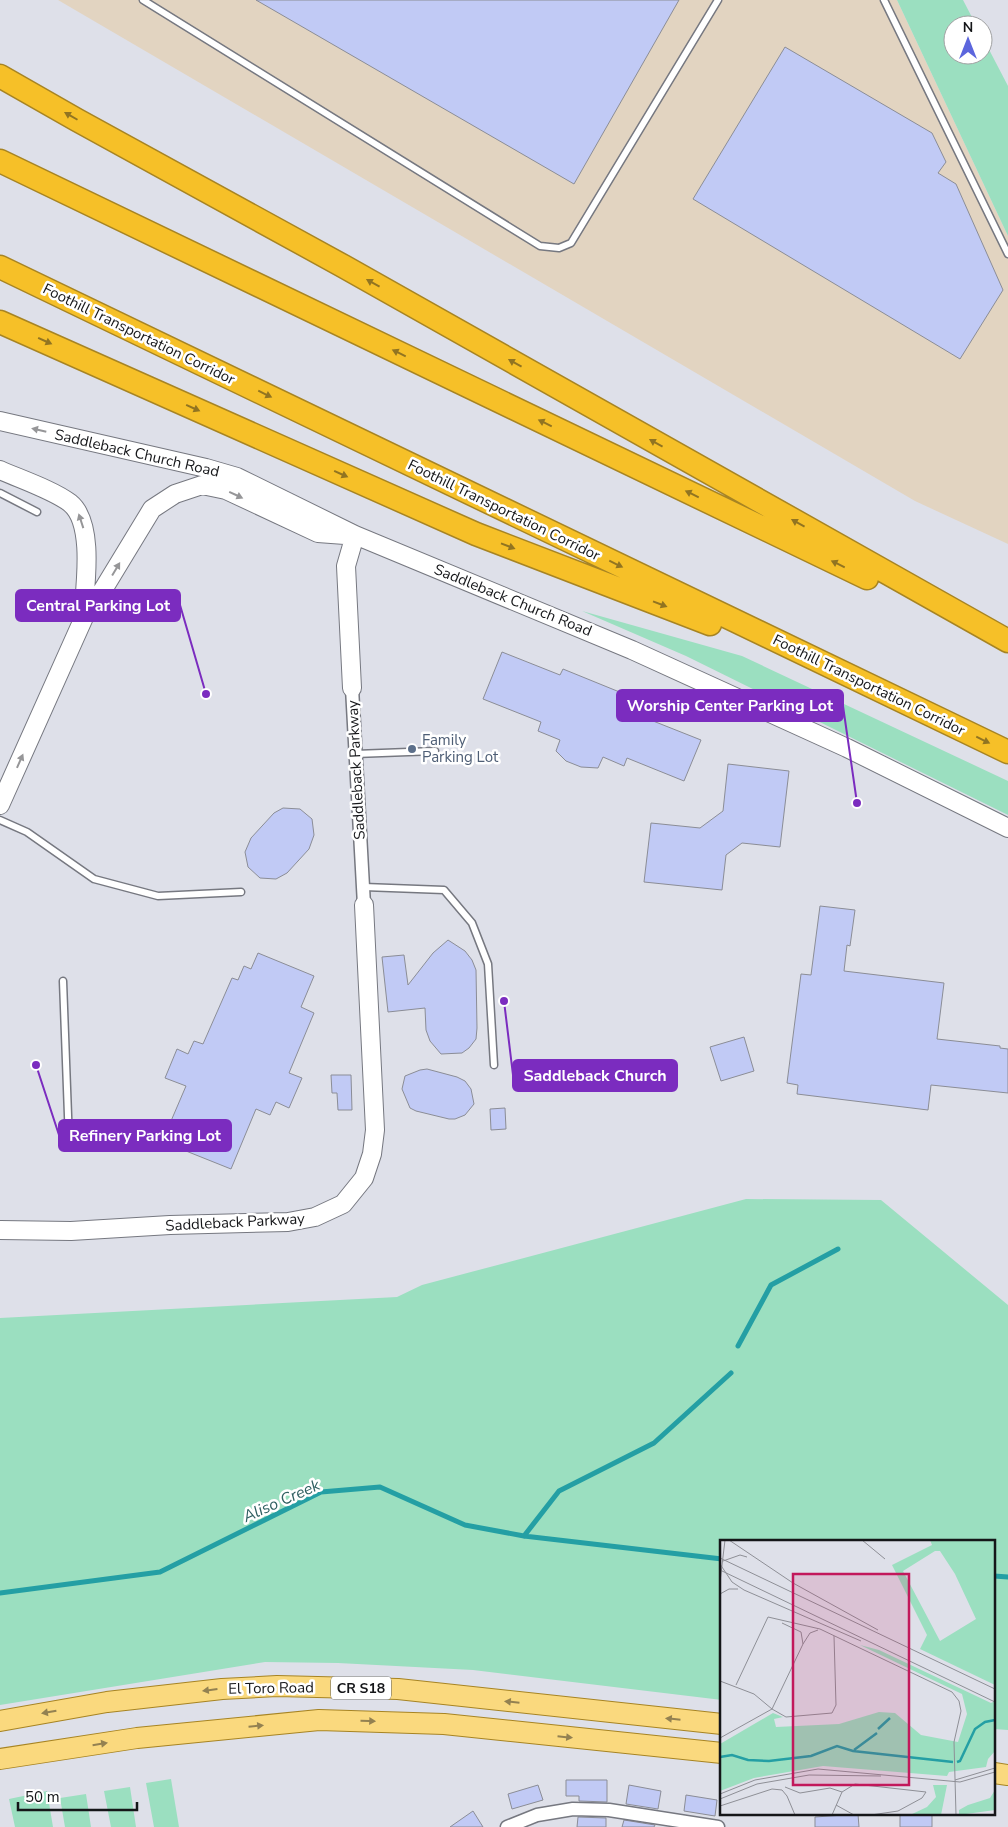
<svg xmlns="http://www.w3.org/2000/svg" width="1008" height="1827" viewBox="0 0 1008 1827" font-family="'Nunito Sans',sans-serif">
<rect width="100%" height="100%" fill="#dee0e9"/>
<path fill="#e2d4c1" d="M58 0H897L1008 236V544L915 501Z"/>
<path fill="#9bdfc0" d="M897 0H963L976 25H953V55H983V38L1008 86V236Z
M582 611 742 656 1008 781V815L686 656Z
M746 1199 881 1200 1008 1305V1730L994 1729V1541H722V1700L473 1670 338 1663 265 1662 0 1705V1318L397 1297 422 1285Z
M171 1779 179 1827H154L146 1783Z
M130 1787 136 1827H111L104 1791Z
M47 1791 53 1827H15L9 1799Z
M86 1794 91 1827H65L60 1798Z"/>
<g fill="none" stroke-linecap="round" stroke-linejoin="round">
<path stroke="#249fa4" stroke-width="5" d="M738 1346 771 1285 838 1249
M524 1536 559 1491 654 1443 731 1373
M994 1576 1008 1577
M0 1593 160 1572 321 1492 380 1487 465 1525 524 1536 722 1559"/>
</g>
<path fill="#c1caf5" stroke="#8b8d96" d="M256 0H679L574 184Z
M785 47 932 133 946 162 938 173 956 184 1003 290 960 359 693 199Z
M502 652 560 675 563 669 649 704 643 717 701 740 684 781 627 758 624 766 603 757 598 768 581 767 566 761 556 751 560 740 538 731 541 722 483 699Z
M728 764 789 771 780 847 742 843 726 855 722 890 644 882 651 823 700 828 723 811Z
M283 808 300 809 312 819 314 835 309 849 287 873 276 879 260 878 248 867 245 852 251 838 274 813Z
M820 906 855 910 850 946 847 945 844 971 944 983 937 1039 1000 1046V1048L1008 1049V1093L931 1085 928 1110 797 1094 798 1085 787 1083 801 974 811 975Z
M448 940 465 951 472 960 476 970 477 1028 476 1039 469 1048 462 1053 441 1054 430 1041 426 1030 425 1008 388 1012 382 957 404 955 408 985 433 953Z
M258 953 314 976 301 1007 314 1013 289 1073 302 1078 289 1108 276 1102 270 1115 256 1109 231 1169 176 1147 181 1134 168 1128 186 1086 165 1078 177 1049 188 1054 194 1041 203 1044 232 978 238 980 244 966 251 969Z
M744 1037 754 1071 721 1081 710 1047Z
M427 1069 457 1077 465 1081 471 1089 474 1104 465 1115 455 1119H449L416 1111 410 1108 402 1089 405 1076 420 1070Z
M331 1075H351L352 1110H338L337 1093H332Z
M505 1108 506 1129 491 1130 490 1109Z
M566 1780H607V1802L579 1801V1796H566Z
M538 1785 543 1800 512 1809 508 1794Z
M629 1785 661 1791 658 1809 626 1804Z
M686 1795 717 1800 715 1816 684 1811Z
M473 1811 483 1827H450Z
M900 1813H932V1827H900Z
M858 1814 859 1827H815V1817Z
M578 1817 606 1818V1827H577Z
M624 1820 655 1825 654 1827H622Z"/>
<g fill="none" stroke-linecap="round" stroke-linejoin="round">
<g stroke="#767880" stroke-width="9">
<path id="lane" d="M143 0 540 246 559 248 571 243 718 0
M884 0 1008 254
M0 493 37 512
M355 754 435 751
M0 820 27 832 94 879 158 896 241 892
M364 887 444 890 472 923 488 964 494 1065
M63 981 69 1142"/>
</g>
<g stroke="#767880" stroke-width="15">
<path id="street" d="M352 688 364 905
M507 1827 537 1815 573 1809 609 1810 718 1827"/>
</g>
<g stroke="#767880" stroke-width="20">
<path id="secondary" d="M0 421 206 468 237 477 355 535 632 650 847 748 1008 828
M0 470C20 479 53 490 70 503 95 523 85 587 83 616
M352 688 346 566 355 535
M0 805 90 604 101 593 152 509 175 494 202 485 226 490 318 533 345 535
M0 1230 71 1231 170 1225 288 1222 315 1217 343 1204 364 1178 372 1154 375 1130 364 905"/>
</g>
<g stroke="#a78423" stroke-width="22">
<path id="primary" d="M0 1721 107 1702 222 1689 277 1686 398 1689 722 1724
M0 1759 137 1738 319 1720 444 1724 722 1753
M994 1773 1008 1775"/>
</g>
<g stroke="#a78423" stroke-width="25">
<path id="highway" d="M0 76 77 120 343 266 1008 641
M0 161 867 578
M0 267 1008 752
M0 322 476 534 710 624"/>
</g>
<use href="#lane" stroke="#fff" stroke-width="6"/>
<use href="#street" stroke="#fff" stroke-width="12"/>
<use href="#secondary" stroke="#fff" stroke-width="18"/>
<use href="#primary" stroke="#fad97e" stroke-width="20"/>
<use href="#highway" stroke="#f6c028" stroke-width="22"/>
</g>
<defs><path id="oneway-solid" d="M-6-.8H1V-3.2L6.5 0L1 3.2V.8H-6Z" transform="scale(1.25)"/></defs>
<g fill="#917421">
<use href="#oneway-solid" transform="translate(71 116) rotate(-150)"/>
<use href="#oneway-solid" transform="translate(373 283) rotate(-151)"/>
<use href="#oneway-solid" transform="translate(45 341) rotate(24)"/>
<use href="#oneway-solid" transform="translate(399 353) rotate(-154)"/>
<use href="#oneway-solid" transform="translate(515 363) rotate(-151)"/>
<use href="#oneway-solid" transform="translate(265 394) rotate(26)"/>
<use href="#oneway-solid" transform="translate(193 408) rotate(24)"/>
<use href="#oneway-solid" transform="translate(545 423) rotate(-154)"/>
<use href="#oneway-solid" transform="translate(656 443) rotate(-151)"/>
<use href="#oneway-solid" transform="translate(341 474) rotate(24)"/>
<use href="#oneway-solid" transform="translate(692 494) rotate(-154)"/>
<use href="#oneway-solid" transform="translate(798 523) rotate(-151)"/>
<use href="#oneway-solid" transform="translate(508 546) rotate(21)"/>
<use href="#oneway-solid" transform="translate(616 564) rotate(26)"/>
<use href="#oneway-solid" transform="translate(838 564) rotate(-154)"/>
<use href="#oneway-solid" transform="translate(660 604) rotate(21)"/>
<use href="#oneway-solid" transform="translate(983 740) rotate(26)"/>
</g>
<g fill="#969698">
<use href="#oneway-solid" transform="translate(39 430) rotate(-167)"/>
<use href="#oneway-solid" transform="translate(236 495) rotate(25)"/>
<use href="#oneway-solid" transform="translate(81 521) rotate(-108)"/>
<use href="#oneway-solid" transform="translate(116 569) rotate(-59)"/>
<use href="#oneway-solid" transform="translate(20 761) rotate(-66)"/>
</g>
<g fill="#938151">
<use href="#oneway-solid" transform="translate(210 1690) rotate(173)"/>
<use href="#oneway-solid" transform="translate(512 1702) rotate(-174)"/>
<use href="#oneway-solid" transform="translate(49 1712) rotate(170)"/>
<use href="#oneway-solid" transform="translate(673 1719) rotate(-174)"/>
<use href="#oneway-solid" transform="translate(368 1721) rotate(2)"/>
<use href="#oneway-solid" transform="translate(256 1726) rotate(-6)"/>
<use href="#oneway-solid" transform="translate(565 1737) rotate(6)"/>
<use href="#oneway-solid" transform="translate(100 1744) rotate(-9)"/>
</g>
<circle fill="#5c6f8a" stroke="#fff" stroke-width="2" cx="412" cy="749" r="5"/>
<g text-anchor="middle" stroke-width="5" stroke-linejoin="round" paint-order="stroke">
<rect fill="#fff" stroke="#5b5c5e" stroke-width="1" x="331" y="1676.5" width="60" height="23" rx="4"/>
<g font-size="14" font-weight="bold" fill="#151619">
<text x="361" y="1693">CR S18</text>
</g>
<g font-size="15" fill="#151619" stroke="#fff">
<text transform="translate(139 334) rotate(26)" y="5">Foothill Transportation Corridor</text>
<text transform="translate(137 453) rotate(13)" y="5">Saddleback Church Road</text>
<text transform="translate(504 510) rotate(26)" y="5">Foothill Transportation Corridor</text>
<text transform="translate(513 600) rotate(22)" y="5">Saddleback Church Road</text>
<text transform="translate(869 685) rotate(26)" y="5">Foothill Transportation Corridor</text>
<text transform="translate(356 770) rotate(-93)" y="5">Saddleback Parkway</text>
<text transform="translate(235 1222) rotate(-3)" y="5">Saddleback Parkway</text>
<text transform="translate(271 1688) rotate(-1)" y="5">El Toro Road</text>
</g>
<g font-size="15" fill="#4e5e75" stroke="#fff" text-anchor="start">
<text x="422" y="745">Family<tspan x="422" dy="17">Parking Lot</tspan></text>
</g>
<g font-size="16" font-style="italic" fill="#2f5f61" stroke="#fff">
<text transform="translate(281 1500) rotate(-24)" y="6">Aliso Creek</text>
</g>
</g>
<g transform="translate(720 1540)">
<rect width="275" height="275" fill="#dee0e9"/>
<path d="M210 0H275V145L200 109 207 95 172 25 212 5ZM215 11H220L235 34 256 79 220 101 183 31ZM140 105 159 110 271 163 275 161V211L268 219 266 227 229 232 227 236 103 226 34 238 0 251V204L53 173 63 177 54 179 56 187 119 184 159 172 175 173 201 195 238 202 247 174 242 154ZM213 245H227L221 275H190L207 267 216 257ZM275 250V270L239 275V270L248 265 270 258Z" fill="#9bdfc0" fill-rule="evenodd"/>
<path fill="none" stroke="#249fa4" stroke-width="2.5" d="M158 189 170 178M134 210 157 193M0 217 12 215 28 220 49 221 91 216 117 206 133 211 233 222M237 222 240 221 255 189 265 182 275 180"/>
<path fill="none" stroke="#8e8f96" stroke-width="1" d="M9 0 73 43 158 90M142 0 165 19M0 18 275 149M3 21 20 15 27 17M0 24 12 42 24 50 141 101M0 30 275 162M0 42 5 0M0 54 9 49H18M62 83 81 92 83 104M0 141 34 154 52 169 83 104 90 93 98 90M16 145 48 77 100 89 232 152 239 161 241 171 234 202 236 275M0 198 52 169 66 177 112 173 116 165 114 96M235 240 275 228M65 247 80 253 110 248 122 252M0 254 35 240 98 229 240 242 275 232M0 259 37 244 89 235 161 236M116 265 134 275M0 266 52 249 62 250 67 256 75 275M112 275 122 252 135 244 206 252 202 258 178 271 151 275"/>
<path fill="#c2185b" fill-opacity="0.15" stroke="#c2185b" stroke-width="2.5" d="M73 34H189V245H73Z"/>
<rect width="275" height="275" fill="none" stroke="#151619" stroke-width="2.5"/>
</g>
<path fill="none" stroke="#7b2cbf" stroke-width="2" d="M206 694L180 605M857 803L843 706M504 1001L513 1075M36 1065L59 1135"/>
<g fill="#7b2cbf" stroke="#fff" stroke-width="2">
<circle cx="206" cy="694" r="5"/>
<circle cx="857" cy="803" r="5"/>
<circle cx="504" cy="1001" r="5"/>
<circle cx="36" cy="1065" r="5"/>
</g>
<g fill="#7b2cbf" stroke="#7b2cbf" stroke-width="2">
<rect x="16" y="590" width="164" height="31" rx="5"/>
<rect x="617" y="690" width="226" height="31" rx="5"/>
<rect x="513" y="1060" width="164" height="31" rx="5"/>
<rect x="59" y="1120" width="172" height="31" rx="5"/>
</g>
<g font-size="16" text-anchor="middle" font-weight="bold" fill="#fff">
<text x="98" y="611">Central Parking Lot</text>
<text x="730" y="711">Worship Center Parking Lot</text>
<text x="595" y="1081">Saddleback Church</text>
<text x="145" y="1141">Refinery Parking Lot</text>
</g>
<g transform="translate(968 40)"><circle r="24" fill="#ffffff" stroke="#a1a2a3"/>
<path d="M0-4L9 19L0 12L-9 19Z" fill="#5c66dd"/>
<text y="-8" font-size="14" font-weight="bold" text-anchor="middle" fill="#151619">N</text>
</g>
<path d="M18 1802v8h119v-8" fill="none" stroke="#151619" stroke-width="2.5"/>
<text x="25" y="1802" font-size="15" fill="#151619" stroke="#ffffff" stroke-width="4" paint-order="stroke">50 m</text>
</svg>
